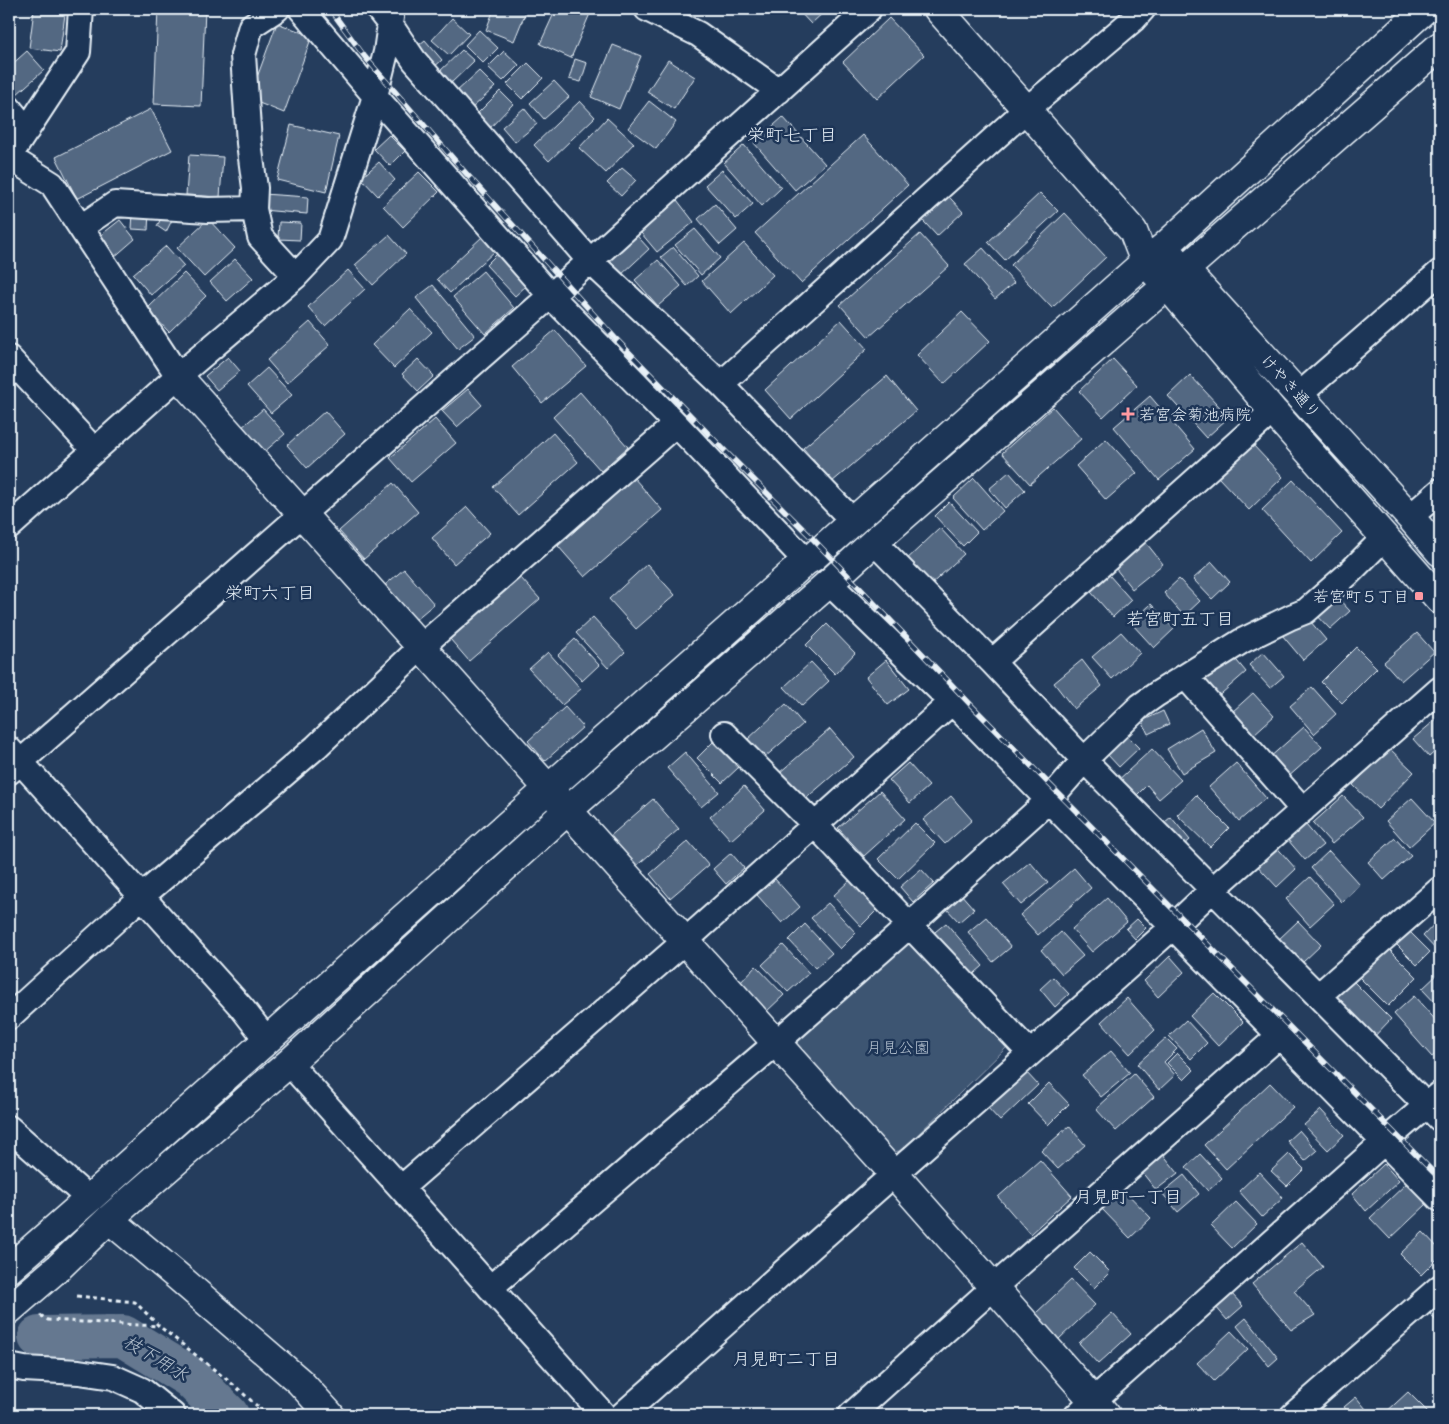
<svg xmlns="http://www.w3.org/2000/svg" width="1449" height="1424" viewBox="0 0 1449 1424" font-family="Mali,'Klee One',sans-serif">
<rect width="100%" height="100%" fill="#253d5d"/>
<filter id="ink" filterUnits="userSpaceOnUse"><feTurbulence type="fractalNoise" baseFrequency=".02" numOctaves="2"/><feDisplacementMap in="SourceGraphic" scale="10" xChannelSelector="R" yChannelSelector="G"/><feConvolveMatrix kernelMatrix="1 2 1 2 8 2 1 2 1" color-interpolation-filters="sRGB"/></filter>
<g filter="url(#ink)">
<path fill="#3e5472" stroke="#93a2b5" d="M907 934 1010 1044 901 1151 888 1152 790 1045Z"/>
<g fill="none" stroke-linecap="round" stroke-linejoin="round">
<path stroke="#657890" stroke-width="42" d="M39 1337 123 1336 190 1377 228 1415"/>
</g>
<path fill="#536782" stroke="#e8f1f8" d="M158 9H205L201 106 154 104Z
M494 9H527L514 41 486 30Z
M556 9H592L571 58 540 44Z
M797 9H827L811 24Z
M34 10 65 14 60 52 29 48Z
M452 18 469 34 449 55 432 40Z
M889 18 924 55 877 99 843 62Z
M277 23 312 36 284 113 249 99Z
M479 30 498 48 483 63 465 45Z
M425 40 442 60 432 69 414 49Z
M613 45 641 56 619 109 591 97Z
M462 50 474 61 449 85 438 73Z
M27 51 44 70 16 95 9 87V67Z
M504 51 519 65 503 81 488 67Z
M575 59 587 63 581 82 569 79Z
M668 60 695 77 674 109 647 92Z
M528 63 543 78 522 99 507 84Z
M479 71 495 87 470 110 455 93Z
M554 81 569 97 544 119 530 103Z
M500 91 513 104 487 131 473 118Z
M580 101 595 117 549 161 534 145Z
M649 101 676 122 656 149 628 128Z
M524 108 537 124 515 142 502 127Z
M151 109 172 150 77 199 56 157Z
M783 117 825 164 795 190 754 143Z
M607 118 634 143 606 173 579 148Z
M291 125 339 136 326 192 277 180Z
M389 135 405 151 390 166 374 149Z
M863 135 908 185 801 283 755 233Z
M744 145 781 188 762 206 724 163Z
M189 155 223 157 220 197 186 195Z
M379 162 395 180 378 196 361 178Z
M622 168 636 180 621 196 607 183Z
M722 170 753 204 736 219 705 185Z
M419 172 439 192 403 227 383 206Z
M941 188 963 212 937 236 915 212Z
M1040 193 1058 211 1005 260 988 242Z
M263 194 308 197 307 214 262 210Z
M674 196 694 222 657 252 636 227Z
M715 204 737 230 720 245 698 219Z
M133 212H149L148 230 132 229Z
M164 213 173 218 166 232 157 226Z
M1065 213 1106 257 1052 308 1011 265Z
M208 219 235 248 204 277 177 248Z
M120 220 135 239 112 259 96 239Z
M279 222 301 223 300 240 278 239Z
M695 229 720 258 701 275 675 245Z
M632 230 649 249 620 276 603 257Z
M920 234 949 266 869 337 840 305Z
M389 235 406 254 373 285 355 265Z
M483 236 496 250 450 293 437 279Z
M744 243 773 275 731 314 702 281Z
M166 246 184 266 151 295 133 274Z
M673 247 698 276 687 286 661 257Z
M983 248 1014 283 995 299 965 264Z
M498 253 527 285 515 296 486 265Z
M235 259 253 278 227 301 210 282Z
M658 260 681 286 658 306 635 280Z
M348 270 365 289 325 326 308 307Z
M483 271 514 308 485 334 453 297Z
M184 273 206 296 169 332 147 309Z
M433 285 475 336 458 349 416 298Z
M410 309 432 332 394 368 372 345Z
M962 312 990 341 944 384 917 355Z
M841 320 867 349 791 419 765 390Z
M310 322 330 345 287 383 267 360Z
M555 330 586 366 542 403 512 367Z
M228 357 240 371 217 390 205 376Z
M418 359 434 376 418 391 402 374Z
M1113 359 1137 385 1103 417 1079 391Z
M267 368 292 395 271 413 247 386Z
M1190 375 1229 417 1206 438 1168 396Z
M887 376 916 411 832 482 803 448Z
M468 389 482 405 457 427 442 411Z
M580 392 628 447 601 471 553 417Z
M1150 396 1195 449 1159 480 1114 427Z
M1053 407 1081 439 1030 484 1002 453Z
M263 409 285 434 263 453 241 428Z
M325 411 345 434 307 468 287 445Z
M435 419 456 443 411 482 390 458Z
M553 433 578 462 518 515 493 487Z
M1106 439 1137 473 1106 500 1076 466Z
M1252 444 1283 477 1249 510 1218 477Z
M1009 472 1025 490 1005 508 989 489Z
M634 478 662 510 585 577 558 546Z
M974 478 1003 511 982 530 953 498Z
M1293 480 1342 533 1311 563 1262 510Z
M393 483 418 512 364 559 339 531Z
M949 502 977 532 963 546 935 516Z
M467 507 490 533 454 564 432 538Z
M940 528 964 554 926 589 902 564Z
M1143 539 1163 564 1132 589 1112 564Z
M1212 562 1230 582 1212 599 1193 579Z
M647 564 675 595 636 629 609 599Z
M1102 567 1131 600 1113 617 1084 584Z
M404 569 434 604 415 620 385 585Z
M520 577 540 599 469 661 450 639Z
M1179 579 1200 601 1184 616 1164 593Z
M1333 593 1350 611 1330 629 1313 611Z
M1151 604 1174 629 1154 648 1131 623Z
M1305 615 1326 640 1303 660 1282 635Z
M593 617 625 652 608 668 576 633Z
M827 624 855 653 835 674 806 645Z
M1121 632 1140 653 1112 679 1092 657Z
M1417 633 1434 652 1401 681 1384 662Z
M575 639 599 665 582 681 558 655Z
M1356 647 1377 668 1342 703 1321 682Z
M1228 650 1246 672 1214 700 1195 679Z
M548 652 581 689 562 705 529 669Z
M1263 652 1284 676 1270 688 1249 665Z
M886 660 909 689 888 705 866 677Z
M1082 660 1102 686 1074 709 1054 683Z
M811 662 829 681 802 706 784 687Z
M1312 687 1336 714 1314 734 1290 706Z
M1253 693 1274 716 1253 735 1232 712Z
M786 704 803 724 764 758 748 739Z
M565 707 583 727 545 761 528 741Z
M1163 711 1169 724 1148 734 1142 721Z
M1440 716V747L1429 757 1413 739Z
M1304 727 1322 747 1287 778 1269 758Z
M1201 728 1216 753 1182 773 1167 749Z
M830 729 854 757 803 801 779 773Z
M1127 736 1139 748 1119 767 1107 754Z
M713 742 739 767 722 783 697 758Z
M1389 748 1414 772 1378 809 1353 785Z
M1152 749 1181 780 1159 799 1147 785 1132 800 1115 783Z
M685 752 719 792 701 807 667 768Z
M908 763 929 786 910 803 889 780Z
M1236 763 1266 798 1239 821 1209 787Z
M1440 765V780L1433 771Z
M744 786 765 810 731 840 710 817Z
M880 791 905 819 864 856 838 828Z
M1196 795 1229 828 1210 847 1177 815Z
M951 796 972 820 945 844 923 820Z
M1343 796 1363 817 1332 844 1313 823Z
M1412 798 1435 823 1409 847 1386 821Z
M653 799 679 829 634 868 608 838Z
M1171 817 1190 840 1177 851 1158 828Z
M1300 818 1323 845 1305 860 1282 833Z
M915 823 935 843 898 879 878 859Z
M1395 838 1411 856 1384 880 1368 862Z
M688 841 709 865 670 898 650 874Z
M1273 843 1296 869 1277 887 1253 861Z
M1329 851 1360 885 1342 902 1311 868Z
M731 853 744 868 726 884 713 869Z
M1030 862 1048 883 1021 905 1003 884Z
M1074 868 1091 888 1038 935 1020 915Z
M921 869 934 883 913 902 900 887Z
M1310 877 1334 904 1310 926 1286 899Z
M775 879 800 907 782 923 757 895Z
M850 880 878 909 861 926 833 896Z
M960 893 974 909 959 922 945 907Z
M1107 898 1127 922 1092 952 1072 929Z
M828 903 856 933 840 949 811 918Z
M986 917 1011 947 993 962 968 932Z
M1440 918V954L1423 936Z
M1137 919 1146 928 1135 939 1126 929Z
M1298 921 1321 945 1301 964 1278 940Z
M946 923 983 966 968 979 930 936Z
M805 924 832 953 815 968 789 940Z
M1403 925 1430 952 1417 965 1390 938Z
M1061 932 1083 956 1062 974 1041 950Z
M1382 942 1417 977 1388 1006 1353 971Z
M783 945 809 973 788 992 762 965Z
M1170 956 1184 972 1158 997 1144 981Z
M756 966 784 995 765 1013 738 985Z
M1440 972V1008L1422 989Z
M1348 976 1391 1019 1370 1041 1326 998Z
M1053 977 1069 994 1055 1007 1040 989Z
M1214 993 1243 1022 1218 1046 1190 1016Z
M1414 996 1440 1025V1050L1432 1057 1394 1014Z
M1127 998 1155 1030 1130 1054 1101 1022Z
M1186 1020 1207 1043 1191 1059 1169 1036Z
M1166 1038 1177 1049 1164 1062 1175 1075 1159 1090 1137 1064Z
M1111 1051 1130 1073 1101 1097 1082 1075Z
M1177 1053 1194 1070 1184 1080 1167 1063Z
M1026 1072 1038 1085 1000 1121 987 1107Z
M1134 1074 1154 1097 1116 1131 1096 1109Z
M1049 1083 1069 1104 1048 1125 1028 1104Z
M1270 1083 1293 1107 1226 1169 1204 1145Z
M1321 1110 1344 1135 1328 1150 1304 1125Z
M1069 1126 1085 1145 1058 1169 1041 1151Z
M1299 1130 1317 1151 1305 1161 1287 1141Z
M1162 1153 1178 1173 1156 1190 1141 1171Z
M1200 1154 1222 1178 1208 1191 1186 1167Z
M1289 1154 1304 1169 1287 1186 1271 1171Z
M1040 1160 1072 1196 1030 1234 998 1197Z
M1384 1164 1399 1181 1366 1211 1352 1194Z
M1259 1172 1283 1198 1262 1217 1239 1191Z
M1184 1175 1199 1194 1178 1212 1162 1193Z
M1407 1183 1427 1204 1390 1239 1370 1218Z
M1121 1187 1151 1218 1130 1238 1101 1208Z
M1236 1202 1257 1224 1232 1248 1211 1226Z
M1423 1232 1440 1250V1256L1421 1275 1400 1254Z
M1302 1242 1323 1267 1294 1291 1315 1315 1291 1330 1252 1284Z
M1090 1252 1110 1272 1094 1288 1074 1268Z
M1071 1280 1095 1305 1059 1339 1035 1314Z
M1231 1293 1243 1306 1227 1320 1216 1307Z
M1440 1304V1325L1430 1314Z
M1112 1313 1131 1334 1098 1364 1079 1343Z
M1246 1318 1278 1358 1269 1366 1237 1326Z
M1231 1331 1248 1349 1214 1381 1197 1363Z
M1408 1392 1431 1415H1383Z
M1356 1397 1371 1415H1351L1344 1407Z
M1160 1406 1169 1415H1150Z"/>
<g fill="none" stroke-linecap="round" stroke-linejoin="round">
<g stroke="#e8f1f8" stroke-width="28">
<path id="minor" d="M277 9 251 26 243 55 249 143 255 188 254 209 260 237 296 276
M301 9 375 96 550 295 676 424 806 561
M378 9 389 23 414 60 590 261 721 384 853 521
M647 9 698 34 779 91
M9 108 27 130
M9 157 52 184 178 376
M9 157 78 52 81 9
M81 227 115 204 208 210 254 209
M9 358 94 450
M721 384 1027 109 1134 19 1143 9
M1299 395 1440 272
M1410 517 1440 491
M9 527 178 376 296 276 330 240 375 96 386 52 391 17
M874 542 992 662 1084 760 1440 1119
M829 583 952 702 1440 1199
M992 662 1273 411
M1186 677 1303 810
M724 734 815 825 1030 1053
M9 749 242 1008 267 1040
M9 772 590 261 869 9
M1318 996 1440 889
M9 1017 141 897 316 747 421 647 676 424
M289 1063 604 1415
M9 1128 89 1199
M401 1188 684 942 952 702
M490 1288 776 1043 910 925 1049 800 1084 760 1140 706 1157 694 1242 641 1291 617 1306 611 1347 575 1385 537
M9 1366 24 1369 79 1372 113 1377 142 1390 173 1415
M622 1415 1173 927 1213 889 1440 689
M851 1415 994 1287 1280 1035
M1077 1415 1384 1142 1440 1094
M1293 1415 1440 1287"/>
</g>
<g stroke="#e8f1f8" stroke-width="31">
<path id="tertiary" d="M938 9 1133 231 1145 262 1167 285 1273 411 1440 600
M1172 256 1410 517 1440 552
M178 376 894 1174 1106 1415
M109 1219 176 1275 300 1382 330 1415
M9 1269 89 1199 548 789 806 561 813 557 1145 262 1164 247 1425 9
M9 1310 59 1267 109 1219 289 1063 567 811 829 583 874 542 1440 46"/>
</g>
<path stroke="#e8f1f8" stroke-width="3" stroke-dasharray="4 4" stroke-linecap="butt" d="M77 1296 135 1302 159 1326 235 1386 267 1415
M40 1315 48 1320 158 1326"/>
<use href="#minor" stroke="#1d3557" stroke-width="24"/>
<use href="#tertiary" stroke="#1d3557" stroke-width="28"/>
<g stroke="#e8f1f8" stroke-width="5.5">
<path id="rail" d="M330 9 365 57 464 171 616 339 728 454 814 540 970 704 1440 1179"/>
</g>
<use href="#rail" stroke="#1d3557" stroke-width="4" stroke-dasharray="11" stroke-linecap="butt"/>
</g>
</g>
<g fill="#ff9aa2" stroke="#1d3557" stroke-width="2">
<path d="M1125.5 406.5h5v5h5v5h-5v5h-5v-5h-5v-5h5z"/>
<rect x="1414" y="591" width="10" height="10" rx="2.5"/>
</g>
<g text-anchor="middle" stroke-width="5" stroke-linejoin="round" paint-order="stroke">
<g font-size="16" fill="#e8f1f8" stroke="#1d3557">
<text transform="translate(1291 386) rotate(48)" y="6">けやき通り</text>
</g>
<g font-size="16" fill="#e8f1f8" stroke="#1d3557" text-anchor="start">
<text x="1139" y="420">若宮会菊池病院</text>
<text x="1409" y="602" text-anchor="end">若宮町５丁目</text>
</g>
<g font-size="16" fill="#b5c2d0" stroke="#1d3557">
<text x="898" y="1053">月見公園</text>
</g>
<g font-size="18" fill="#e8f1f8" stroke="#1d3557">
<text x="792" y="141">栄町七丁目</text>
<text x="270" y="599">栄町六丁目</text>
<text x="1180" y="625">若宮町五丁目</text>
<text x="1128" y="1203">月見町一丁目</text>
<text x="786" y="1365">月見町二丁目</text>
</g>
<g font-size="18" font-style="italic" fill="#b4c1ce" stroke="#1d3557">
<text transform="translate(156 1358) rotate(31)" y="6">枝下用水</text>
</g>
</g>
<rect width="1449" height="1424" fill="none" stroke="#1d3557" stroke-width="30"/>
<rect x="15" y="15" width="1419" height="1394" fill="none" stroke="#e8f1f8" stroke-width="2" filter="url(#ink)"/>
</svg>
